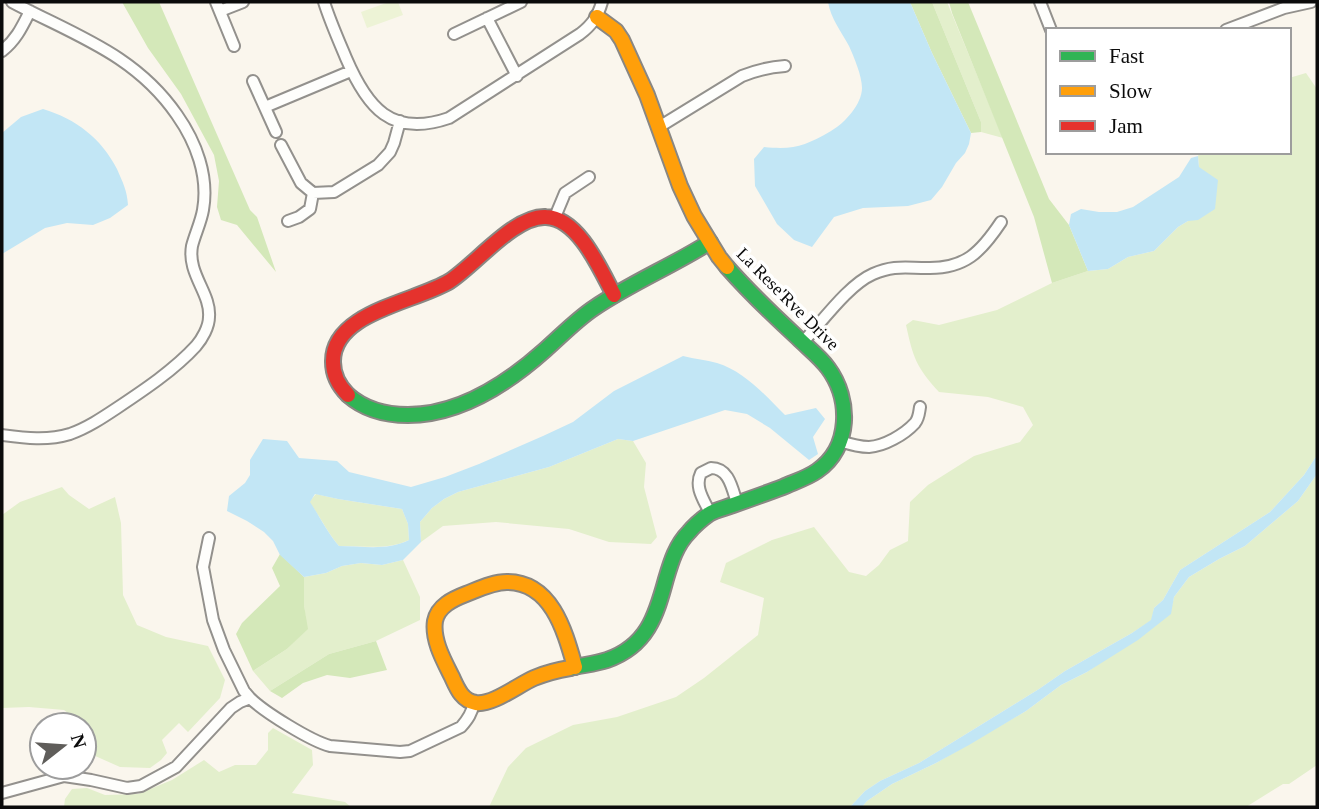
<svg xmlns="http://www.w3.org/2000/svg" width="1319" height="809" viewBox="0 0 1319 809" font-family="'Times New Roman',serif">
<rect width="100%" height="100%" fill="#faf6ed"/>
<path fill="#e3efcc" d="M932 2H947L1003 138 981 132V122Z
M1306 73 1317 89V455L1304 475 1270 512 1180 570 1163 600 1154 608 1152 620 1132 633 1065 671 1039 689 919 763 880 781 865 791 850 807H489L508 767 526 748 573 725 617 717 676 697 704 678 758 635 764 598 720 582 726 563 772 540 814 527 849 572 866 576 879 565 890 550 908 541 910 502 928 485 974 456 1020 442 1033 425 1023 407 988 397 939 392C916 367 913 357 906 325L913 320 939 325 997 310 1052 283 1088 271 1108 269 1128 257 1154 251 1178 227 1188 221 1199 167 1198 156 1200 152H1289V78Z
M618 439 633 441 646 463 644 487 657 537 651 544 609 542 569 529 496 522 443 526 421 542 420 522 432 508 444 499 458 492 549 467Z
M1317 474V765L1289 784H1283L1246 807H862L867 801 892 784 936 763 1026 711 1061 685 1087 672 1170 614 1174 597 1189 577 1219 559 1245 546 1298 501Z
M62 487 69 495 89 509 115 497 121 523 123 595 137 625 166 637 208 646 225 680 220 698 188 732 179 723 162 740 167 753 161 760 150 768 120 767 93 755 84 725 64 710 29 707 2 708V515L20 502Z
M316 494 338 499 402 509 408 524 409 540C386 551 363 545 339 546 327 532 320 516 309 502Z
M403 560 420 597V620L376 641 329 654 270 691 253 671 287 649 307 629 304 605V577L326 573 342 566 361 563 382 565Z
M273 728 312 750 313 765 292 793 345 802 351 807H64L65 799 72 789 87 788 105 795 138 794 172 780 204 760 219 772 235 765H256L268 750V733Z"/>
<path fill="#d4e8b9" d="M122 2H159L250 210 257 217 276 272 237 225 221 220 217 207 219 181 214 155 181 94 148 48Z
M910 2H932L981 122V132L971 133 932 53Z
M949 2H968L1049 199 1069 225 1088 271 1052 283 1034 217 952 13Z
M280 554 304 577V605L308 629 287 649 253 671 236 634 242 623 280 586 272 568Z
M376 641 387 670 350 678 327 675 303 683 282 698 270 691 329 654Z"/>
<path fill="#edf3d6" d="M389 2H398L403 15 367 28 361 12Z"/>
<path fill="#c2e6f5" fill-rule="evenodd" d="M828 2H910L932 53 971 133 969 144 965 153 956 163 942 187 931 200 908 206 863 208 834 217 812 247 794 240 777 224 755 186 754 159 764 147C794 150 805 146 831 131 845 123 862 104 862 88 862 76 854 57 849 46 841 31 831 19 828 2Z
M43 109C76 119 101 138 117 169 123 183 127 190 128 205L110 218 93 225 67 223 45 228 2 254V133L21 117Z
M1198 156 1199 167 1218 180 1215 209 1198 220 1188 221 1178 227 1154 251 1128 257 1108 269 1088 271 1069 225 1071 214 1081 209 1099 212H1117L1133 207 1179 177 1191 158Z
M683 356C695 359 706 360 717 363 744 371 766 396 785 415L816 408 825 419 813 437 818 454 809 460 770 428 747 414 725 410 633 441 618 439 549 467 458 492 444 499 432 508 420 522 421 542 403 560 382 565 361 563 342 566 326 573 304 577 280 555 273 541 264 532 247 521 227 511 229 496 245 483 250 475V460L263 439 287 441 299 458 337 461 349 472 411 487 445 477 479 464 543 436 573 422 614 391ZM315 494 338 499 402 509 408 524 409 540C387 551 363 546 339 546 327 532 320 517 310 502Z
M1317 455V474L1298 501 1245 546 1219 559 1189 577 1174 597 1171 614 1138 640 1087 672 1061 685 1026 711 969 745 936 763 892 784 867 801 862 807H850L865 791 880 781 919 763 1039 689 1065 671 1132 633 1151 620 1154 608 1163 600 1180 570 1270 512 1304 475Z"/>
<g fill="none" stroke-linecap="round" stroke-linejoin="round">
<g stroke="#93918d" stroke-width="14">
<path id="street" d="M216 2 234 46
M324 2C330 21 338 39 346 58 367 107 391 138 449 118L580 34C592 25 598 16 602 2
M1040 2 1051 30
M220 11 243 2
M487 18 517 76
M1226 30 1284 8 1311 2
M454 34 521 2
M2 51C16 40 22 27 30 11
M253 81 276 132
M265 107 351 71
M659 127 742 76C757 70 770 67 785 66
M281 145 301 183 313 193
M555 217 565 193 589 177
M288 221 299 217 310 209 313 193 334 192 378 165 390 152 394 143 400 121
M803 342C822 322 848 285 873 274 894 265 905 268 927 268 965 269 981 252 1001 222
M2 435C25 438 47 441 70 434 87 428 102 418 117 408 144 390 174 370 196 346 202 339 209 327 209 317 211 293 187 274 192 246 195 234 201 222 203 210 209 176 196 142 177 115 135 54 74 35 12 2
M840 441C849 444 859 447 869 447 884 446 904 435 915 423 919 418 919 413 920 407
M710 513C704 500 694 487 701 473L711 468C729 468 732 488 737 503
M209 538 203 567 213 620 224 650 244 691 250 698C264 712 311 741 330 746L400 752 410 751 461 727C468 719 472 713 474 703
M2 793 64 776 91 780 127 788 141 786 176 767 231 708 240 702 250 698"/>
</g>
<g stroke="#898783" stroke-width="18">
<path id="fast" d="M348 395C365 410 386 415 408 415 460 415 508 383 545 350 561 336 576 320 594 308 631 283 672 266 710 242
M570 668C582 665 595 664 607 660 647 646 656 616 666 579 671 562 676 545 689 532 694 526 702 519 709 514 715 510 725 508 733 505 750 499 767 493 783 487 794 482 807 478 817 471 851 448 851 399 828 368 820 357 808 348 798 338 773 315 749 292 727 267"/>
</g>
<g stroke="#898783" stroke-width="18">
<path id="slow" d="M597 17 616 31 622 40 647 95 680 186 694 216 719 257 727 267
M570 668C558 670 546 673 534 678 518 685 493 705 476 703 462 701 457 688 452 677 444 661 432 640 435 621 438 606 453 599 466 594 479 589 493 582 507 582 552 582 565 632 575 667"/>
</g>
<g stroke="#898783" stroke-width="18">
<path id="jam" d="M348 395C339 386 333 375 333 362 332 312 416 302 450 281 476 264 515 215 546 217 579 218 601 271 614 295"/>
</g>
<use href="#street" stroke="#fefefc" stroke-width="10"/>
<use href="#fast" stroke="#30b455" stroke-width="14"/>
<use href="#slow" stroke="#ff9f0a" stroke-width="14"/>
<use href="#jam" stroke="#e5322d" stroke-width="14"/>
</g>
<g text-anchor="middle" stroke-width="7" stroke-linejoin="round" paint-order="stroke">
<g font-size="18" fill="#0b0b0b" stroke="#fff">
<text transform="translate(788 299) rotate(45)" y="6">La Rese'Rve Drive</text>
</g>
</g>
<rect width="1319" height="809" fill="none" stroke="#0b0b0b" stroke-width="7"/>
<rect x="1046" y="28" width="245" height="126" fill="#ffffff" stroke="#9d9d9d" stroke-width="2"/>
<rect x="1060" y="51" width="35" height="10" fill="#30b455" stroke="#9d9d9d" stroke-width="2"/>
<text x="1109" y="63" font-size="21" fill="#0b0b0b">Fast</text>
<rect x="1060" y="86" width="35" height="10" fill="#ff9f0a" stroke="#9d9d9d" stroke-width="2"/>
<text x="1109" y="98" font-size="21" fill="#0b0b0b">Slow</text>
<rect x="1060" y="121" width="35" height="10" fill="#e5322d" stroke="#9d9d9d" stroke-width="2"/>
<text x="1109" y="133" font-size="21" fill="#0b0b0b">Jam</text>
<g transform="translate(63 746) rotate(73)"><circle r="33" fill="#ffffff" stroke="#9d9d9d" stroke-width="2"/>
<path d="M0-5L12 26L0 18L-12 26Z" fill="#5f5d5a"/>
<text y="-10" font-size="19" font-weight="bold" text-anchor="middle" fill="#0b0b0b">N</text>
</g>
</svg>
